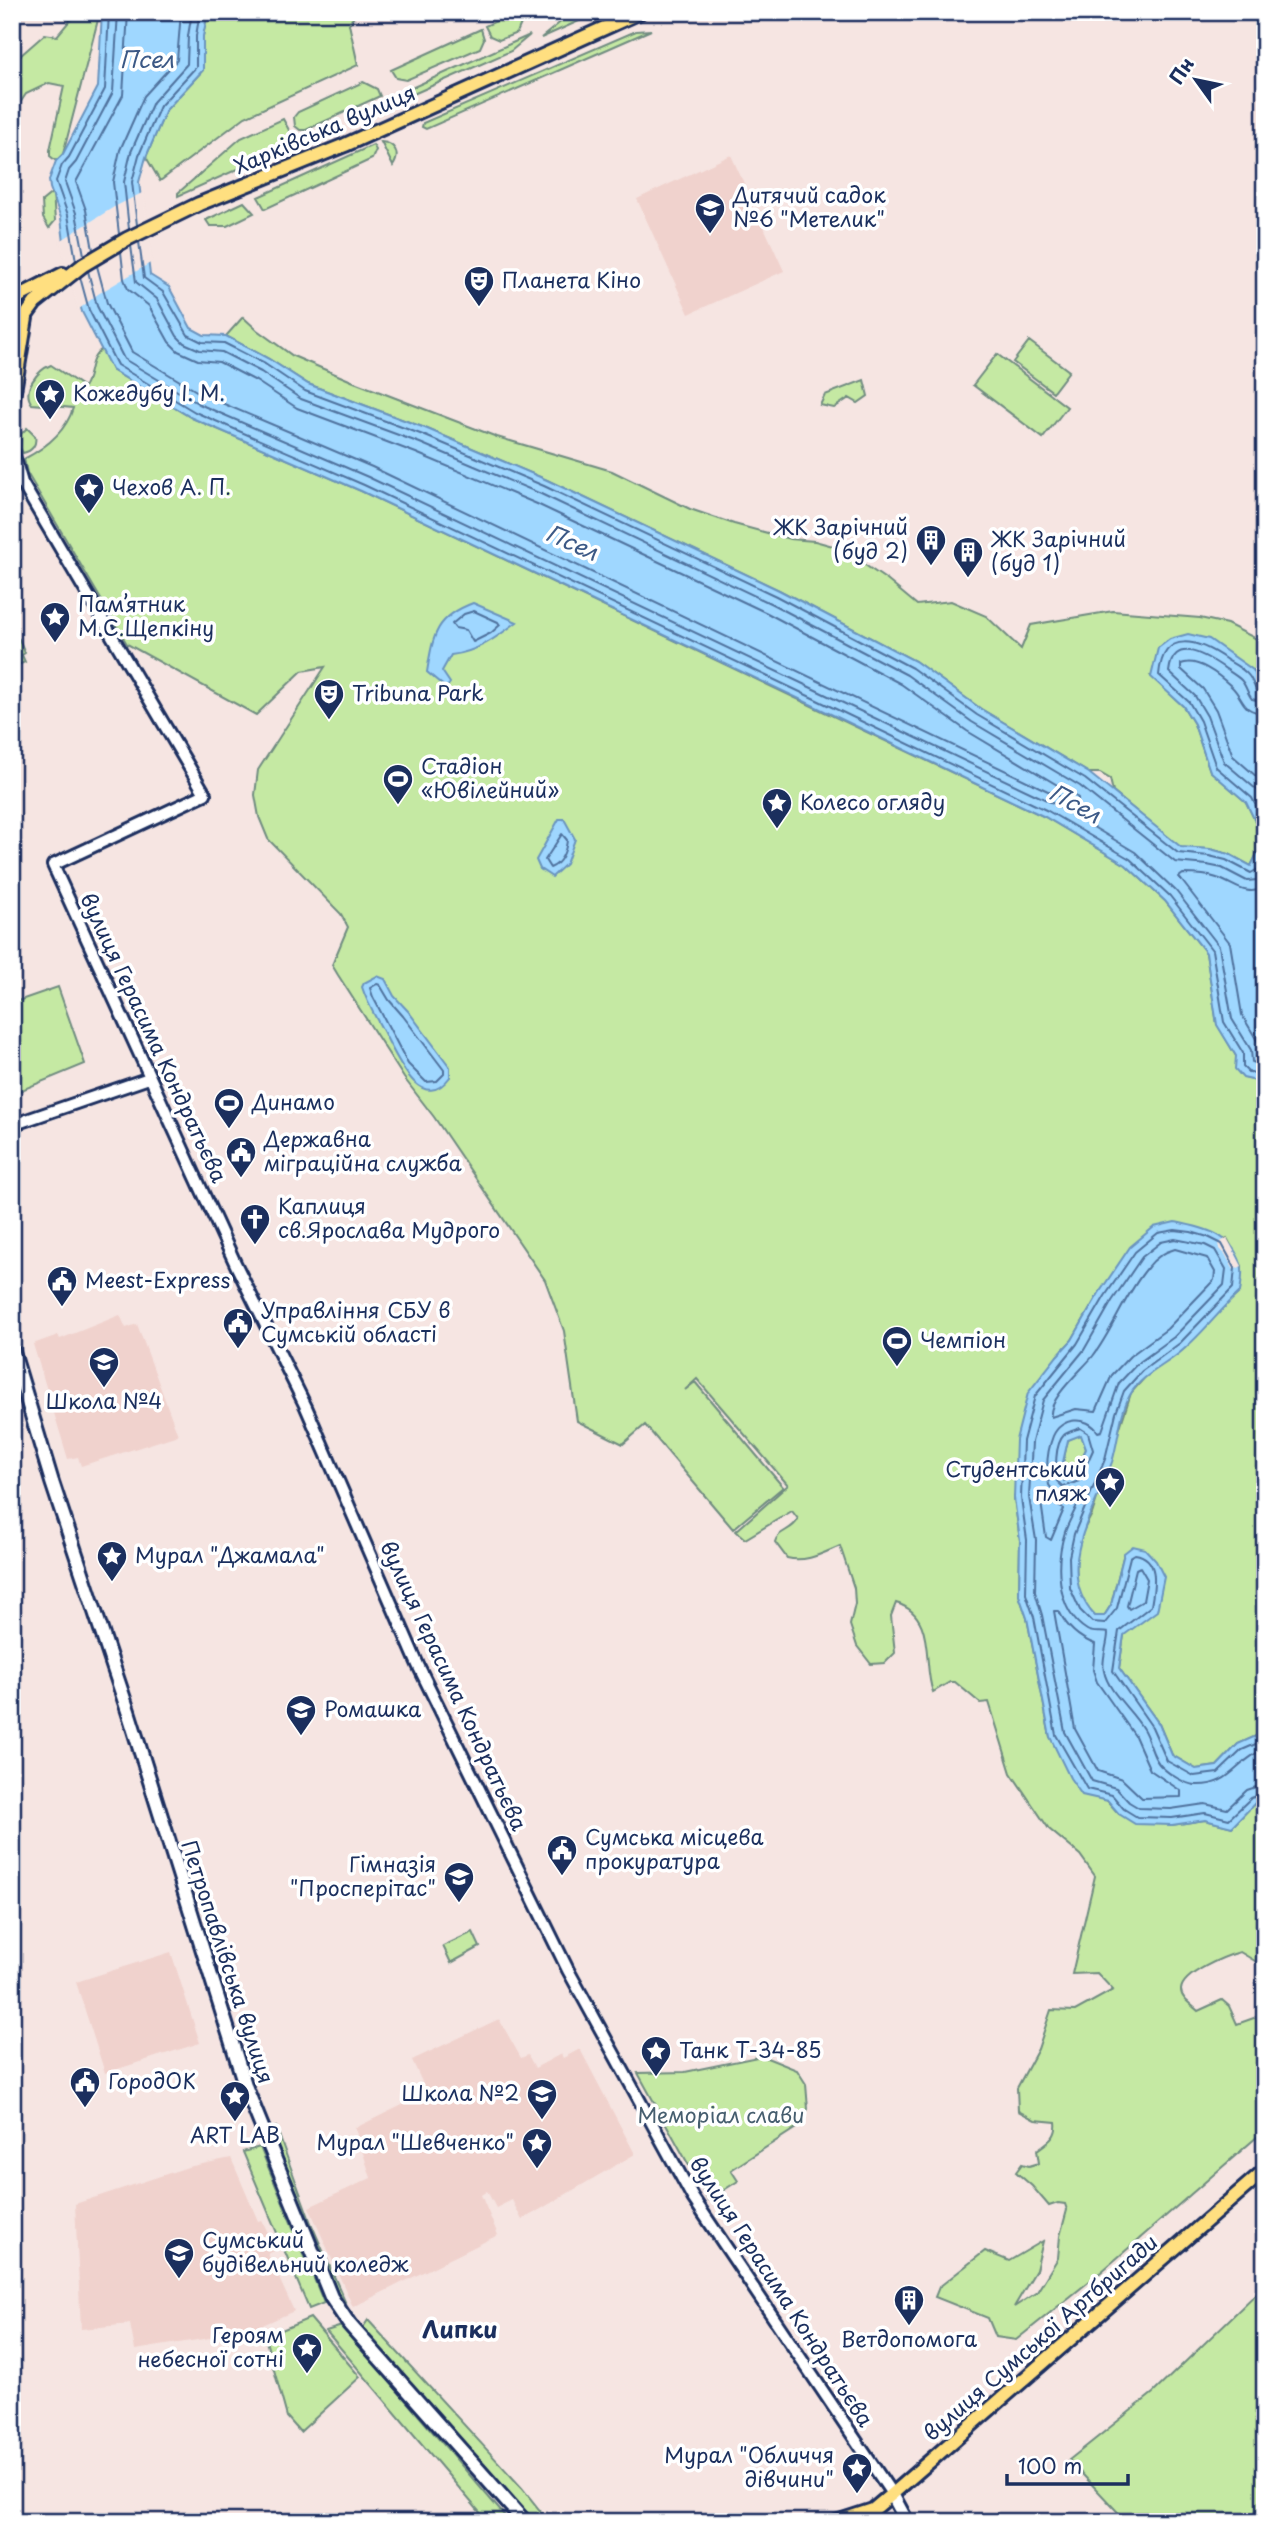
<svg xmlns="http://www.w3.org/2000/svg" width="1277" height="2534" viewBox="0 0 1277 2534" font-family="'Playpen Sans',sans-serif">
<rect width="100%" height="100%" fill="#f6e5e2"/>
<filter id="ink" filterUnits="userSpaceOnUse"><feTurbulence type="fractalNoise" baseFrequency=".0143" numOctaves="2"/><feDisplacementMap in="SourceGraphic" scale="14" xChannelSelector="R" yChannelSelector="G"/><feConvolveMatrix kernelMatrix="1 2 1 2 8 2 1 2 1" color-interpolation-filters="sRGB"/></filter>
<g filter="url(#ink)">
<path fill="#f0d2cd" d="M731 155 784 271 689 314 637 199Z
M120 1315 126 1328 137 1324 178 1435 81 1466 78 1457 68 1459 33 1344 58 1335 60 1339Z
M171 1952 200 2043 105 2073 76 1982Z
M499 2019 521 2058 528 2055 535 2068 561 2054 563 2058 580 2049 635 2154 522 2220 512 2200 496 2208 487 2191 481 2195 498 2235 353 2307 309 2207 371 2178 355 2128 427 2093 412 2060Z
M231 2158 258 2221 262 2220 276 2250 268 2254 294 2311 247 2332 135 2350 130 2324 81 2329 75 2204 188 2167Z"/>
<path fill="#c5e9a3" stroke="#708c80" stroke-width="2" d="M77 12H100L63 154 56 161 50 156V150L64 86 49 83 26 94 12 115V63L45 34 57 36Z
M208 12H357L349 24 358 65 245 117 160 181 146 157 166 110 203 70V36Z
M516 12H541L522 21 517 33 499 40 490 36 485 26Z
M581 12H599L541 38 563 20Z
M481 29 484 39 480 48 406 80 396 78 391 70Z
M651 30 426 129 422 127 423 123 636 31Z
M530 35 511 51 411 95 408 93 409 89Z
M363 82 377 89 380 96 306 130H300L295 126 294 117 298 112Z
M283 119 296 143 178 196V193L241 138Z
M381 142C395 143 401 154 393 166Z
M373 145 376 150 372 159 265 209 258 197Z
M53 192 55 221 49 228 43 218 42 201Z
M244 202 254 213 227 226H210L206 220Z
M243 317 257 330 293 356 354 382 497 437 612 471 690 509 734 524 790 539 815 541 840 548 887 580 917 605 951 601 986 616 1021 649 1031 625 1113 611 1200 618 1227 624 1265 643V692L1253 670 1151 676 1183 706 1194 724 1210 771 1246 802 1258 827V852L1251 866 1229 854 1210 849 1181 848 1113 792 1110 779 1100 773H1089L981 709 915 661 779 590 547 480 425 428 308 384 269 359 226 336Z
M1029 341 1069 371 1053 392 1013 362Z
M102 349 112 370 192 418 361 491 1045 817 1126 865 1165 901 1206 953 1217 1024 1236 1056 1244 1078 1265 1083V1732L1238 1744 1217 1766 1196 1769 1172 1755 1159 1724 1119 1668 1124 1635 1131 1628 1124 1553 1111 1605 1104 1616H1095L1086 1607 1077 1587 1076 1557 1080 1537 1092 1514 1131 1393 1146 1376 1185 1348 1217 1312 1240 1292 1242 1266 1227 1238 1099 1293 1072 1340 1057 1356 1014 1498 1020 1540 1019 1595 1027 1618 1050 1737 1119 1814 1172 1825 1205 1820 1232 1827 1255 1803 1265 1798V1967L1240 1952C1226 1956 1182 1973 1181 1990 1181 1999 1192 2005 1198 2011L1222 2000 1229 2006 1237 2024 1265 2014V2130L1101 2272 1016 2340 996 2337 988 2318 935 2297 939 2287 985 2251 1009 2261 1043 2241 1036 2270 1014 2307 1037 2292 1058 2258 1060 2236 1067 2210 1065 2204 1058 2203 1049 2206 1032 2186 1016 2172 1022 2164 1029 2166 1039 2163 1037 2150C1048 2142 1058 2137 1056 2122L1035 2120 1018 2111 1017 2088 1038 2049 1051 2010 1075 2011 1113 1990 1097 1973 1072 1974 1095 1876 1080 1855 1049 1829 1011 1773 989 1702 980 1703 955 1682H950L933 1692C922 1664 937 1615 896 1603L891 1616 895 1653 885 1663 871 1664 857 1646 850 1625 855 1604 854 1588 840 1546C823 1553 806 1563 787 1558L775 1542C778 1530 793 1531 798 1519L792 1511 745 1539 736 1531 788 1485 697 1379 685 1390 695 1382 783 1487 733 1529 645 1425 623 1444 577 1421 564 1331 545 1280 434 1117 404 1078 338 975 332 965 348 927 341 914 268 839 259 817 255 795 258 770 325 667 302 671 256 715 127 644 27 473 24 459C45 448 66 432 73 408L32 404C21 390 38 370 51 365L84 387C93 374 87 360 102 349Z
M997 354 1067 407 1043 438 973 385Z
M864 380 868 396 858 403 849 398 834 408 820 405 825 395Z
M27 428 35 436C37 445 32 451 23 453L20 448 21 434Z
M19 639 25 653 22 655 25 662 12 668V643Z
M58 987 85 1064 17 1092 12 1077V1003Z
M1081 1434 1086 1449 1073 1477 1064 1481 1063 1462 1068 1440Z
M473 1932 480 1947 451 1963 443 1946Z
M762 2056 797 2070 806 2084 808 2109 796 2128 731 2170 738 2181 708 2200 638 2073 685 2072Z
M276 2127 311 2223 346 2304 340 2307 268 2130Z
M260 2147 324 2303 309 2309 243 2152Z
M1265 2285V2522H1127L1069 2460 1153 2393Z
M310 2318 360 2377 300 2432 287 2417 265 2337Z
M368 2320 522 2488 549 2522H529L362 2329Z
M342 2326 510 2522H488L326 2331Z"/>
<path fill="#9fd7ff" stroke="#6a94bf" stroke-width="2" fill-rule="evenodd" d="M102 12H208L203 36V70L166 110 146 157 139 182 150 275 169 287 191 328 204 335 226 336 269 359 308 384 425 428 547 480 779 590 915 661 981 709 1089 773 1181 847 1210 849 1229 854 1251 866 1258 852V827L1246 802 1210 771 1194 724 1183 706 1151 677 1158 648 1170 639 1188 634 1209 639 1253 670 1265 692V1083L1243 1078 1235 1069 1236 1056 1217 1025 1206 953 1165 901 1126 865 1045 817 812 705 361 491 192 418 112 370 82 312 64 242 61 218 50 188 49 180 56 161 63 154 98 87Z
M473 603 517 622C496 638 477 652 451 655L442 671 450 683 446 688 427 672C433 636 435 617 473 603Z
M559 819H564L575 839 566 864 552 877 540 869 536 860Z
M377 976 385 979 394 996 408 1011 450 1067V1077C420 1117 395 1053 383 1031 375 1016 367 1003 362 987L364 983Z
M1175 1222C1204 1228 1231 1233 1241 1264 1244 1272 1241 1284 1240 1292 1220 1310 1204 1332 1183 1350 1167 1365 1142 1374 1130 1395 1119 1415 1119 1440 1112 1462 1095 1511 1052 1569 1095 1616H1104L1111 1605 1124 1553 1133 1546 1145 1549 1156 1561 1164 1577 1157 1611 1124 1635 1119 1668 1159 1724 1172 1755 1196 1769 1217 1766 1238 1744 1265 1732V1798L1255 1803 1232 1827 1205 1820 1172 1825 1135 1824 1119 1814 1108 1801 1082 1795 1070 1778 1050 1737 1027 1618 1019 1595 1020 1540 1014 1498 1016 1440 1028 1393 1057 1356 1072 1340 1099 1293 1130 1247 1154 1227ZM1081 1435 1086 1449 1073 1477 1064 1481 1063 1462 1068 1440Z"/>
<path fill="#f6e5e2" d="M144 192 152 262 98 294 78 310 60 241 114 207Z
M1227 1238 1242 1266 1234 1270 1225 1254 1220 1249 1219 1243Z"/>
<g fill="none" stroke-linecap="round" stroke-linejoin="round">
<path stroke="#50729e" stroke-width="2" d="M137 225 132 182 139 155 160 106 196 67V36L200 12
M129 229 124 182 131 152 153 102 187 64 188 36 192 12
M119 234 113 182 120 150 144 96 177 60 181 12
M139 242 144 278 163 292 188 335 202 342 224 343 265 364 305 391 423 435 544 486 776 596 912 668 977 715 1085 779 1178 853 1209 856 1226 860 1251 873 1258 869 1265 852
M131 246 136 282 157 299 177 336 184 343 200 350 222 352 261 372 301 399 420 443 541 494 772 604 907 675 972 722 1080 786 1175 862 1207 865 1222 868 1247 881 1257 880 1265 874
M93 250 86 210 76 182 123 95 128 12
M84 255 76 213 65 182 69 170 76 162 113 92 118 12
M76 261 68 215 56 181 62 165 69 157 105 89 109 12
M97 266 107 303 132 352 203 395 372 467 1073 803 1078 802V798L1074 795 967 731 901 684 767 613 537 504 416 453 297 408 256 381 219 362 198 360 178 351 169 342 149 306 128 289 124 279 121 252
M88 271 97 306 124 359 199 404 368 477 818 691 1053 803 1135 852 1176 891 1219 946 1232 1019 1251 1050 1252 1062 1265 1065
M80 277 89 310 117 365 195 412 364 485 815 699 1048 811 1130 859 1170 896 1212 950 1224 1022 1243 1053V1067L1248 1072 1265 1074
M474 611 498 622 500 625 491 633 473 642 466 630 455 628 452 624 464 614Z
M1265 693 1256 690C1254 686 1252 680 1249 676 1244 669 1234 664 1227 660 1200 641 1163 627 1159 675L1189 702 1200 721 1216 767 1252 798 1265 824
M1265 702 1252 699C1247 693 1246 685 1241 680 1236 675 1228 671 1223 667 1205 655 1173 635 1169 672L1195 696 1207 716 1224 762 1257 790 1265 804
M1265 713C1240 712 1245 699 1231 686 1219 675 1197 657 1181 664V669L1203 689 1216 710 1233 756 1265 784
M562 834 567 840C566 851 561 864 550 868L545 860Z
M1265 888C1245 897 1235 884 1217 878 1206 874 1194 874 1183 874L1179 877 1230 943 1242 1015 1265 1054
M377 984 380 985 389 1000 403 1016 444 1070V1074L437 1081 426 1082 408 1064 373 997 370 988Z
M1175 1249 1207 1258 1215 1272 1214 1280 1167 1329 1130 1356 1112 1375 1096 1411 1076 1409 1051 1417C1048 1398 1081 1371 1093 1356 1114 1328 1125 1294 1148 1267 1155 1258 1164 1252 1175 1249Z
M1080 1428 1088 1433 1093 1450 1079 1481 1063 1487 1057 1481C1056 1469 1054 1445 1064 1435 1067 1432 1075 1430 1080 1428Z
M1044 1498 1064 1509 1051 1540 1046 1537 1041 1502Z
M1140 1567 1147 1579 1143 1601 1129 1609 1127 1606 1136 1569Z
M1054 1611H1059C1067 1628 1078 1638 1095 1644L1093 1670 1097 1682 1135 1736 1150 1770 1181 1791V1797L1142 1798 1122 1779 1098 1771 1075 1729Z
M1265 1740 1242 1750 1218 1773 1194 1776 1167 1761 1152 1727 1113 1671 1119 1631 1151 1606C1154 1588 1161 1558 1135 1554L1130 1557 1117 1608 1105 1623 1092 1622 1080 1610 1070 1588 1069 1557 1074 1534 1105 1459 1116 1413 1124 1391 1142 1371 1180 1343 1233 1288 1235 1268 1222 1244 1208 1237 1191 1232 1175 1230 1158 1233 1135 1252 1105 1296 1077 1344 1035 1396 1023 1441 1021 1498 1027 1540 1026 1594 1034 1617 1056 1735 1087 1789 1112 1795 1124 1809 1137 1817 1172 1818 1205 1813 1229 1819 1251 1798 1265 1793
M1265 1749C1236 1760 1231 1787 1195 1785 1185 1784 1169 1774 1162 1767 1152 1759 1150 1740 1143 1729 1132 1710 1108 1692 1104 1671 1101 1659 1108 1645 1108 1633 1101 1631 1093 1634 1087 1630 1056 1611 1055 1562 1065 1532 1069 1520 1077 1509 1080 1496L1077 1493C1065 1497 1056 1497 1049 1485 1046 1469 1047 1451 1053 1436 1061 1417 1087 1415 1098 1432L1102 1431 1119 1383 1137 1364 1174 1337 1224 1285 1226 1269 1215 1250 1205 1245 1175 1239 1161 1242 1142 1257 1112 1301 1084 1350 1043 1400 1032 1442 1029 1497 1036 1540 1035 1592 1042 1615 1065 1732 1092 1781 1116 1788 1129 1802 1139 1808 1171 1809 1205 1804 1227 1809 1247 1790 1265 1784"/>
<g stroke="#1b2f5e" stroke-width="16">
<path id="tertiary" d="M12 449 22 483 205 794 53 865 236 1265 306 1407 418 1665 568 1970 693 2198 892 2494
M12 1125 149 1078"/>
</g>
<g stroke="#1b2f5e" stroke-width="18">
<path id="secondary" d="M12 1349 52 1482 128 1711 246 2088 331 2297 349 2324 525 2522
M892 2494 907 2522"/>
</g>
<g stroke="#1b2f5e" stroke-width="18">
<path id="primary" d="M12 300 63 274
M12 335 35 303 83 265 127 239 199 204 345 145 640 12
M12 403 26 318
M836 2522 873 2510 892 2494 1265 2170"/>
</g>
<use href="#tertiary" stroke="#fff" stroke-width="10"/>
<use href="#secondary" stroke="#fff" stroke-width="12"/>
<use href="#primary" stroke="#ffdf80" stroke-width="12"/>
</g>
</g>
<defs>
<g id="school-pin" transform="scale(1.575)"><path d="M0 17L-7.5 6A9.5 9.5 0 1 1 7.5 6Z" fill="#1b2f5e" stroke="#fff"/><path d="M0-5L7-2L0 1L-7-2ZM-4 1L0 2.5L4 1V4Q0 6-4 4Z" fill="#fff"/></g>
<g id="theatre-pin" transform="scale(1.575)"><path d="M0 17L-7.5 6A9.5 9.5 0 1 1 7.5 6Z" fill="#1b2f5e" stroke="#fff"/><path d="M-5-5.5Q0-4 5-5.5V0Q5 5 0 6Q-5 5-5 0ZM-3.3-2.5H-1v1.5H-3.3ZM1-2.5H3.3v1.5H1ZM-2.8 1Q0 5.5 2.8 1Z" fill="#fff"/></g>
<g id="sight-pin" transform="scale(1.575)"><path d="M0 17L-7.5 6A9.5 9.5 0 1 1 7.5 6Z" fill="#1b2f5e" stroke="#fff"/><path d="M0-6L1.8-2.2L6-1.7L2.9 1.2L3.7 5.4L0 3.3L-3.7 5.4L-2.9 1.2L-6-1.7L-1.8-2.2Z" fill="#fff"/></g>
<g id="building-pin" transform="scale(1.575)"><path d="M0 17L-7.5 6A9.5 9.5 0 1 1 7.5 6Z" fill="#1b2f5e" stroke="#fff"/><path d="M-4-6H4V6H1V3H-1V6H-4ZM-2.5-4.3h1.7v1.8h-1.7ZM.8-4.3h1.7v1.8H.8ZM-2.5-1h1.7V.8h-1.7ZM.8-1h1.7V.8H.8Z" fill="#fff"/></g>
<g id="stadium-pin" transform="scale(1.575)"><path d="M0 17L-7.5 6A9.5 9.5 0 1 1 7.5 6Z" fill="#1b2f5e" stroke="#fff"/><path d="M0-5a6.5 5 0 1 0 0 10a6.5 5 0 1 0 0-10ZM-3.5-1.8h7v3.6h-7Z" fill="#fff"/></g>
<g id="civic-pin" transform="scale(1.575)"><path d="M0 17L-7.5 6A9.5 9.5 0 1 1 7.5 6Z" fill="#1b2f5e" stroke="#fff"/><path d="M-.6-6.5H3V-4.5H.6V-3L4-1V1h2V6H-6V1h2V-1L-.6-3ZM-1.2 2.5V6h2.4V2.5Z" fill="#fff"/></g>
<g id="church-pin" transform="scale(1.575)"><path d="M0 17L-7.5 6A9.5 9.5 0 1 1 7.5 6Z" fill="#1b2f5e" stroke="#fff"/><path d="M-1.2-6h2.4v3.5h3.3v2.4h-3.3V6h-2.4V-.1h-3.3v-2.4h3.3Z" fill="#fff"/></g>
<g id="university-pin" transform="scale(1.575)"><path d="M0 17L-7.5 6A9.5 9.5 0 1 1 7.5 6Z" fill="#1b2f5e" stroke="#fff"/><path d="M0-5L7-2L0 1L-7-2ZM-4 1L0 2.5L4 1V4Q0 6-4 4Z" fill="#fff"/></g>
</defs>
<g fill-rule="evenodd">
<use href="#school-pin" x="710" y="208"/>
<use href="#theatre-pin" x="479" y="281"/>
<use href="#sight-pin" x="50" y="394"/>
<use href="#sight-pin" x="89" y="488"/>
<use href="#building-pin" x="931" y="540"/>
<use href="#building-pin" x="968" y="552"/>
<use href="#sight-pin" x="55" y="617"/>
<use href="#theatre-pin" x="329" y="694"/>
<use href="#stadium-pin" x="398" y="779"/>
<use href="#sight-pin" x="777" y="803"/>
<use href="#stadium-pin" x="229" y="1103"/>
<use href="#civic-pin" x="241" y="1152"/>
<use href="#church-pin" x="255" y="1219"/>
<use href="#civic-pin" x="62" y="1281"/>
<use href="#civic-pin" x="238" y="1323"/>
<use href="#stadium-pin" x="897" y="1341"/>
<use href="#school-pin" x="104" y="1362"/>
<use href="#sight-pin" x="1110" y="1482"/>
<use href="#sight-pin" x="112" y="1556"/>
<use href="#school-pin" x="301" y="1710"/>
<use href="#civic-pin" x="562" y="1850"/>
<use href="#school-pin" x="459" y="1877"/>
<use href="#sight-pin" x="656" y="2051"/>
<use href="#civic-pin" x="85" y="2082"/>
<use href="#school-pin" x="542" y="2094"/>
<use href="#sight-pin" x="235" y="2096"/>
<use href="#sight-pin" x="537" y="2143"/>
<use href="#university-pin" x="179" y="2253"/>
<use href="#building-pin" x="909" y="2300"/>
<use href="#sight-pin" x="307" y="2348"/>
<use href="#sight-pin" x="857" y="2468"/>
</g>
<g text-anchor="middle" stroke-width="7" stroke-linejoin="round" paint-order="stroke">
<g font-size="21" fill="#1b2f5e" stroke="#fff">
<text transform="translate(325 130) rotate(-23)" y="7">Харківська вулиця</text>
<text transform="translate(153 1038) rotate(65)" y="7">вулиця Герасима Кондратьєва</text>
<text transform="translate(453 1686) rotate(65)" y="7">вулиця Герасима Кондратьєва</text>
<text transform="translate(227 1962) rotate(72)" y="7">Петропавлівська вулиця</text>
<text transform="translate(781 2292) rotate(57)" y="7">вулиця Герасима Кондратьєва</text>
<text transform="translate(1041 2338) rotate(-41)" y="7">вулиця Сумської Артбригади</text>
</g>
<g font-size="21" fill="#1b2f5e" stroke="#fff" text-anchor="start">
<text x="733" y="203">Дитячий садок<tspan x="733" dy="24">№6 "Метелик"</tspan></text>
<text x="502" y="288">Планета Кіно</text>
<text x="73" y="401">Кожедубу І. М.</text>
<text x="112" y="495">Чехов А. П.</text>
<text x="908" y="535" text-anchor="end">ЖК Зарічний<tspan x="908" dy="24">(буд 2)</tspan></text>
<text x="991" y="547">ЖК Зарічний<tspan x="991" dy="24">(буд 1)</tspan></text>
<text x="78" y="612">Пам’ятник<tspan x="78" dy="24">М.С.Щепкіну</tspan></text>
<text x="352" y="701">Tribuna Park</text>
<text x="421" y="774">Стадіон<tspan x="421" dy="24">«Ювілейний»</tspan></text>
<text x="800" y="810">Колесо огляду</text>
<text x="252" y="1110">Динамо</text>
<text x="264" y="1147">Державна<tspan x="264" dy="24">міграційна служба</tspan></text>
<text x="278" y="1214">Каплиця<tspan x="278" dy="24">св.Ярослава Мудрого</tspan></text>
<text x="85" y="1288">Meest-Express</text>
<text x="261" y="1318">Управління СБУ в<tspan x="261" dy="24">Сумській області</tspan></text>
<text x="920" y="1348">Чемпіон</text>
<text x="104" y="1409" text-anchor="middle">Школа №4</text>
<text x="1087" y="1477" text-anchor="end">Студентський<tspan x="1087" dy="24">пляж</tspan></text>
<text x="135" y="1563">Мурал "Джамала"</text>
<text x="324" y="1717">Ромашка</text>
<text x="585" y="1845">Сумська місцева<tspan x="585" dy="24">прокуратура</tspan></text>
<text x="436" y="1872" text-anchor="end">Гімназія<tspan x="436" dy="24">"Просперітас"</tspan></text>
<text x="679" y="2058">Танк Т-34-85</text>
<text x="108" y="2089">ГородОК</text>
<text x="519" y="2101" text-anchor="end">Школа №2</text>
<text x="235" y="2143" text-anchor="middle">ART LAB</text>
<text x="514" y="2150" text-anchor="end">Мурал "Шевченко"</text>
<text x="202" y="2248">Сумський<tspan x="202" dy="24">будівельний коледж</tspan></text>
<text x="284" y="2343" text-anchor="end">Героям<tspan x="284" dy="24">небесної сотні</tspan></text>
<text x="909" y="2347" text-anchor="middle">Ветдопомога</text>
<text x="834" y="2463" text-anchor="end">Мурал "Обличчя<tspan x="834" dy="24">дівчини"</tspan></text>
</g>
<g font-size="21" fill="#465e6f" stroke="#fff">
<text x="721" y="2123">Меморіал слави</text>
</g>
<g font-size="23" font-style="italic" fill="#3c5986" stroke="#fff">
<text x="147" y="68">Псел</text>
<text transform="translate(572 543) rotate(24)" y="8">Псел</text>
<text transform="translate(1075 804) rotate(29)" y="8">Псел</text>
</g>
<g font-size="23" font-weight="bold" fill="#1b2f5e" stroke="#fff">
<text x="460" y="2338">Липки</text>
</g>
</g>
<rect width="1277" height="2534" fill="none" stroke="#fff" stroke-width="42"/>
<rect x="21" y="21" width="1235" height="2492" fill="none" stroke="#1b2f5e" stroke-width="2.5" filter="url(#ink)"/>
<g transform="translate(1196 80) rotate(303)" stroke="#ffffff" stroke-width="5" paint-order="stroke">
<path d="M0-5L12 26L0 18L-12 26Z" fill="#1b2f5e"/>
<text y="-10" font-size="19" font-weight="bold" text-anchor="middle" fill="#1b2f5e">Пн</text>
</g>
<path d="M1007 2474v10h121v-10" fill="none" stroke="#1b2f5e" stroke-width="3.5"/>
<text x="1018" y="2474" font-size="21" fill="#1b2f5e" stroke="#ffffff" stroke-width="5" paint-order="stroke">100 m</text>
</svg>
